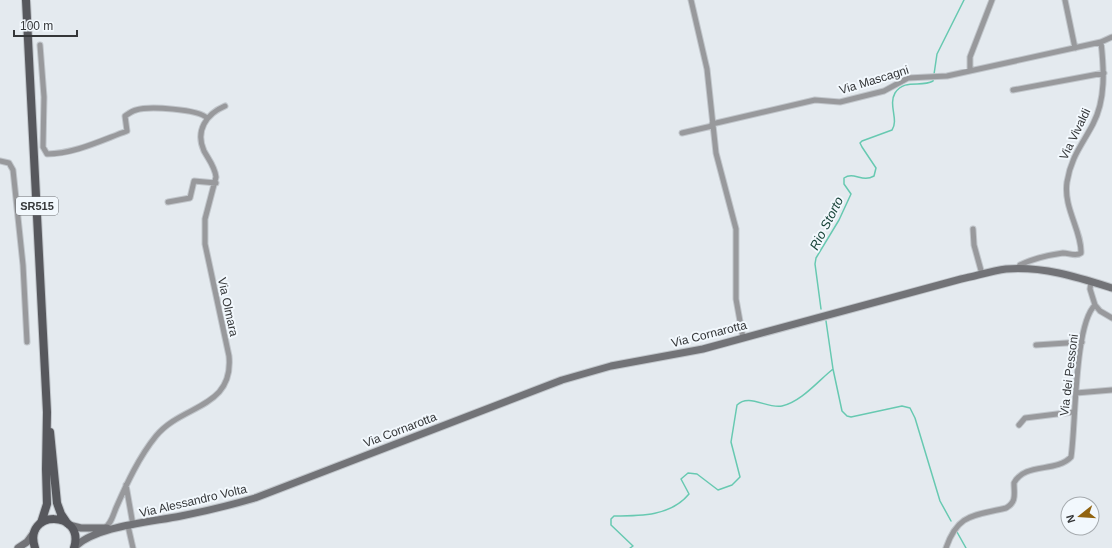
<svg xmlns="http://www.w3.org/2000/svg" width="1112" height="548" viewBox="0 0 1112 548" font-family="Helvetica,sans-serif">
<rect width="100%" height="100%" fill="#e4eaef"/>
<g fill="none" stroke-linecap="round" stroke-linejoin="round">
<path stroke="#67c9b1" stroke-width="1.5" d="M821 309 815 264 816 258 839 220 851 194 844 184V178C854 171 862 183 874 176L876 168 862 147 860 143 862 141 892 130C899 120 888 105 895 93 905 78 921 88 933 81L937 54 964 0
M826 321 833 369 842 411 847 416 851 417 902 406 910 408 915 418 940 501 951 521
M957 532 966 548
M630 548 633 546 611 525V519L614 516C641 516 671 516 689 494L681 479 688 473 697 474 718 490 732 485 740 477 731 442 737 405C749 393 767 409 782 406 801 402 818 381 833 369"/>
<g stroke="#c1c6cb" stroke-width="7">
<path id="street" d="M691 0 707 69 716 153 736 229V299L743 338
M1065 0 1075 48
M40 45 44 97 43 147 47 154C74 154 102 140 127 131L125 116C128 114 132 111 136 110 149 106 198 109 207 118
M970 71V57L992 0
M1013 90 1104 73
M712 124 815 100 840 102 884 91 908 78 947 76 1101 42 1112 37
M682 133 712 126
M0 161 9 163 13 170 23 265 27 342
M168 202 190 198 194 181 216 183
M973 229 974 245 982 274
M1018 268 1020 265C1032 259 1049 255 1063 253 1069 253 1076 257 1081 253 1082 231 1063 208 1067 182 1071 157 1082 145 1093 124 1106 99 1104 69 1101 42
M1095 305 1100 311 1112 318
M1036 345 1082 342
M1076 393 1112 390
M1019 425 1025 418 1073 412
M126 485 133 525
M128 526 133 548
M104 528C111 525 113 515 116 508 127 483 139 457 156 436 182 404 234 409 229 356L205 244V219L216 177C215 167 209 160 204 151 195 131 206 114 225 106
M946 548C958 513 974 516 1006 508 1017 502 1014 494 1014 483 1025 462 1056 473 1071 457 1076 426 1074 325 1095 305L1090 289 1091 282"/>
</g>
<g stroke="#c1c6cb" stroke-width="9">
<path id="secondary" d="M69 525 81 528H107
M18 548 27 542 35 531
M74 548C94 526 152 522 181 516 206 511 231 505 255 498L562 380 611 366 703 349 961 279C976 276 991 271 1006 269 1043 266 1077 277 1112 288"/>
</g>
<g stroke="#c1c6cb" stroke-width="10">
<path id="primary" d="M26 0 47 412 46 469 47 504 41 523
M50 432 57 503 61 514 67 523
M35 548C22 509 86 510 74 548"/>
</g>
<use href="#street" stroke="#98999c" stroke-width="5"/>
<use href="#secondary" stroke="#727377" stroke-width="7"/>
<use href="#primary" stroke="#57585d" stroke-width="8"/>
</g>
<g text-anchor="middle" stroke-width="4" stroke-linejoin="round" paint-order="stroke">
<rect fill="#f2f8fd" stroke="#6e7174" stroke-width="1" x="16" y="197" width="42" height="18" rx="3"/>
<g font-size="11" font-weight="bold" fill="#353739">
<text x="37" y="210">SR515</text>
</g>
<g font-size="12" fill="#353739" stroke="#f2f8fd">
<text transform="translate(874 80) rotate(-17)" y="4">Via Mascagni</text>
<text transform="translate(1075 134) rotate(-64)" y="4">Via Vivaldi</text>
<text transform="translate(228 307) rotate(78)" y="4">Via Olmara</text>
<text transform="translate(709 334) rotate(-14)" y="4">Via Cornarotta</text>
<text transform="translate(1069 375) rotate(-83)" y="4">Via dei Pessoni</text>
<text transform="translate(400 430) rotate(-21)" y="4">Via Cornarotta</text>
<text transform="translate(193 501) rotate(-13)" y="4">Via Alessandro Volta</text>
</g>
<g font-size="13" font-style="italic" fill="#184439" stroke="#f2f8fd">
<text transform="translate(826 223) rotate(-63)" y="5">Rio Storto</text>
</g>
</g>
<g transform="translate(1080 516) rotate(253)"><circle r="19" fill="#f2f8fd" stroke="#a6abaf"/>
<path d="M0-3L7 15L0 10L-7 15Z" fill="#91630f"/>
<text y="-6" font-size="11" font-weight="bold" text-anchor="middle" fill="#353739">N</text>
</g>
<path d="M14 30v6h63v-6" fill="none" stroke="#353739" stroke-width="2"/>
<text x="20" y="30" font-size="12" fill="#353739" stroke="#f2f8fd" stroke-width="3" paint-order="stroke">100 m</text>
</svg>
